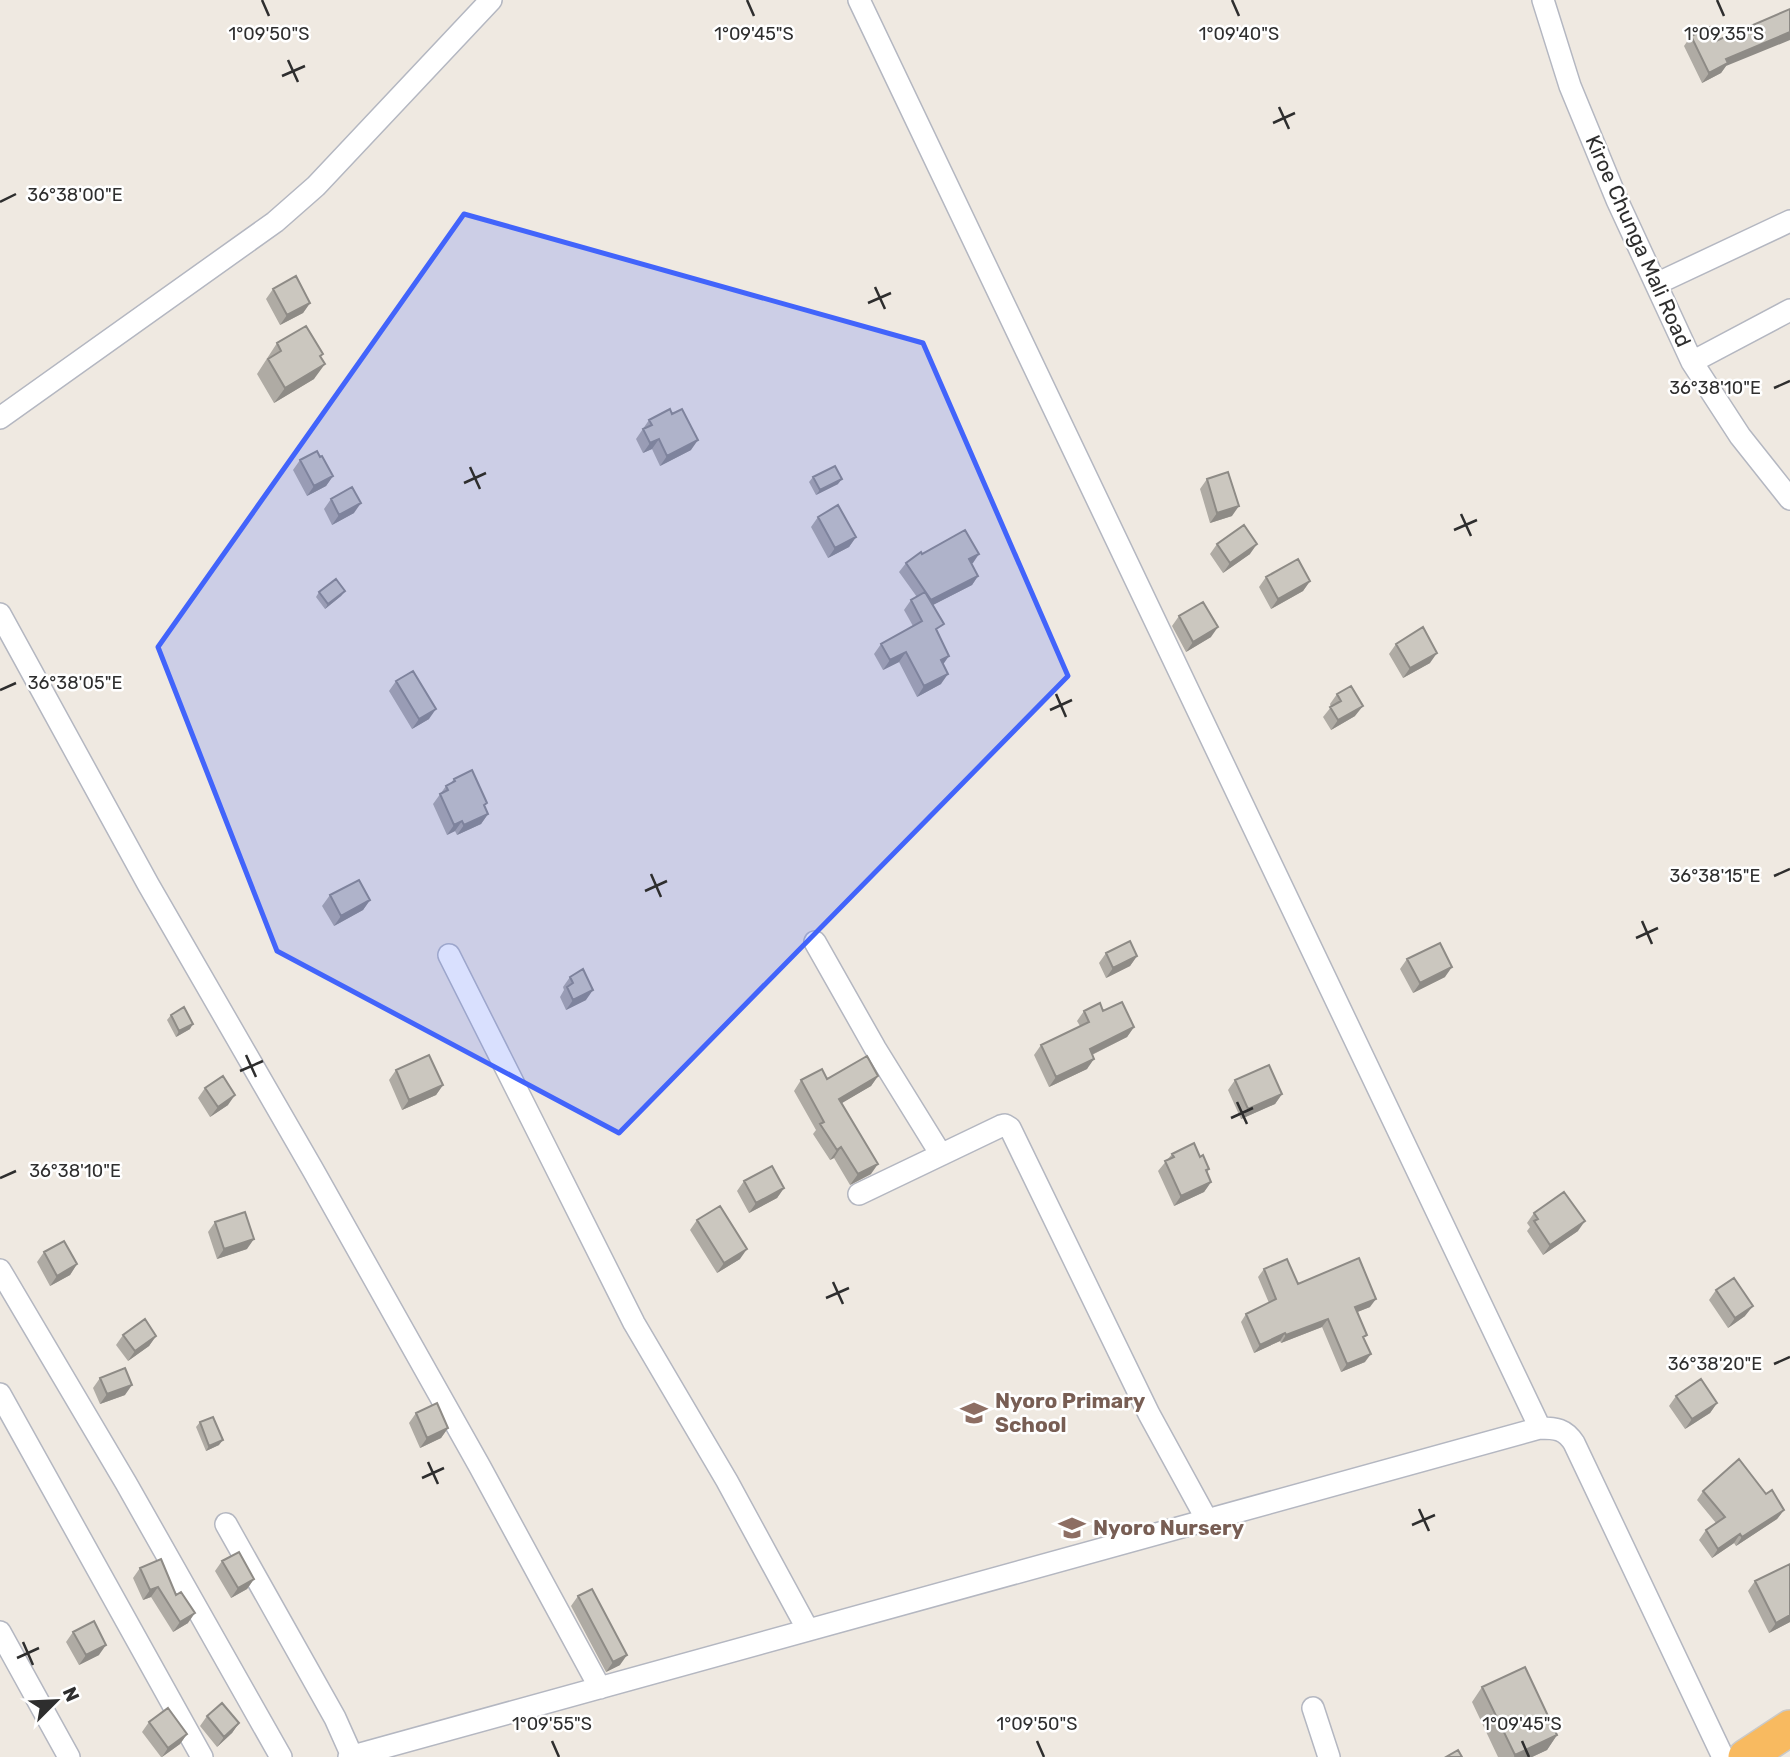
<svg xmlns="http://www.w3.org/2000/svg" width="1790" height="1757" viewBox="0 0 1790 1757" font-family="Rubik,sans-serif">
<rect width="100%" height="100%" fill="#efe9e1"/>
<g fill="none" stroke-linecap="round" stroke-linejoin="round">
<g stroke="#b4b7c1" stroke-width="24">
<path id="minor" d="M859 0 1540 1428
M1543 0 1570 86 1617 200 1692 362 1740 436 1790 499
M1656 284 1790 221
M1692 362 1790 310
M0 418 275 222 316 186 491 0
M0 614 148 884 313 1170 480 1467 600 1688
M815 942 875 1048 940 1153
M449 955 634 1323 727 1481 808 1630
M859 1194 1001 1126 1005 1125 1010 1128 1149 1414 1207 1520
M0 1270 126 1483 281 1757
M0 1394 202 1757
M226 1524 335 1718 352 1756
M0 1632 69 1757
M1313 1708 1329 1757
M349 1757 1540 1428C1556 1428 1565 1429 1574 1443L1723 1757"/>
</g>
<g stroke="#c9c9c9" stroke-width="38">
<path id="trunk" d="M1746 1757 1790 1728"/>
</g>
<use href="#minor" stroke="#fff" stroke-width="21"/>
<use href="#trunk" stroke="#f8ba60" stroke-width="35"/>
</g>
<path fill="#afaba4" d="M1691 36 1716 41 1726 66 1721 73 1702 83 1684 46Z
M273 289 310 303 303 313 280 325 266 299Z
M277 343 323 354 320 357 314 379 274 403 257 374Z
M649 420 691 450 660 466 652 449 643 453 636 439Z
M320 457 333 476 326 486 307 496 293 470 300 460Z
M813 477 838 484 816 495 809 482Z
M1207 479 1232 516 1210 523 1200 489Z
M331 499 354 513 332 525 324 509Z
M818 517 856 537 849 547 828 558 811 527Z
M1217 544 1250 554 1223 573 1210 554Z
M922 554 973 563H971L978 576 972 585 933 605 943 664 941 684 917 697 899 662 883 670 874 654 881 644 913 626 904 610 911 600 917 597 899 572 906 563Z
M1266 577 1310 581 1303 591 1271 609 1259 587Z
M345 591 341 596 325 609 316 597 319 592Z
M1179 616 1211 637 1186 652 1172 626Z
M1396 644 1430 663 1403 678 1389 654Z
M396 681 429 719 412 729 389 691Z
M1337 694 1355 716 1331 730 1323 717 1331 707 1330 704Z
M454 779 487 803 484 807 488 814 481 824 457 835 455 831 447 835 433 804 446 786 450 784Z
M330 895 370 900 363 910 334 926 322 906Z
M1106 953 1137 956 1130 966 1106 978 1099 963Z
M1407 959 1445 977 1413 993 1400 969Z
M570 977 586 1000 566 1010 560 997 564 990 563 987Z
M1084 1011H1103L1134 1027 1127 1037 1092 1055 1087 1069 1049 1087 1034 1055 1041 1045 1080 1026 1077 1021Z
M171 1015 190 1029 176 1037 167 1020Z
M396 1070 443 1085 436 1095 402 1110 389 1080Z
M878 1076 871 1086 841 1103 871 1174 850 1185 834 1158 830 1160 813 1134 816 1130 794 1091 801 1080Z
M1235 1080 1282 1094 1275 1104 1241 1119 1228 1090Z
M205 1088 228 1105 210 1117 198 1098Z
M1172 1154 1200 1157 1209 1169 1207 1173 1211 1182 1204 1192 1174 1206 1158 1171Z
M744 1181 784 1188 777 1198 749 1213 737 1191Z
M1534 1213 1578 1231 1543 1255 1527 1231 1530 1227 1527 1223Z
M697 1220 740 1259 717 1273 690 1230Z
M215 1222 247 1249 217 1259 208 1232Z
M44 1252 77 1264 70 1275 50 1286 37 1262Z
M1264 1269 1298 1284 1370 1307 1357 1312 1364 1339 1365 1362 1341 1372 1322 1327 1281 1343 1280 1341 1254 1353 1241 1322 1246 1314 1269 1303 1258 1277Z
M1716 1290 1745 1316 1728 1328 1709 1300Z
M123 1335 156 1336 149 1346 128 1361 116 1345Z
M100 1378 125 1395 100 1404 93 1388Z
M1676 1396 1717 1403 1710 1413 1685 1429 1669 1406Z
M416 1413 448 1428 441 1438 420 1448 409 1423Z
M200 1422 219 1445 206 1451 196 1427Z
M1703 1491 1766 1494 1784 1510 1777 1519 1736 1546 1734 1543 1712 1558 1699 1540 1706 1530 1716 1523 1697 1500Z
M222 1561 254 1579 247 1589 231 1598 215 1571Z
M140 1568 176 1595 188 1623 173 1632 151 1597 143 1600 133 1578Z
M1755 1581 1790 1622 1769 1633 1748 1591Z
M578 1596 620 1665 606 1672 571 1606Z
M73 1632 99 1655 79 1665 66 1642Z
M1482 1687 1557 1735 1547 1750 1532 1757H1498L1472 1702Z
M207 1716 239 1723 232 1733 217 1747 200 1726Z
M149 1722 187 1734 180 1744 162 1757H161L142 1732Z"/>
<path fill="#8e8b86" d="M1790 32V40L1726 66 1721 73 1702 83 1709 73 1726 59Z
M310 303 303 313 280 325 287 315Z
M325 364 314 379 274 403 285 388Z
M659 439 652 449 643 453 650 443Z
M698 440 691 450 660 466 667 456Z
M333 476 326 486 307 496 314 486Z
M842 479 838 484 816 495 820 490Z
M361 503 354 513 332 525 339 515Z
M1239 506 1232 516 1210 523 1217 513Z
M856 537 849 547 828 558 835 548Z
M1257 544 1250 554 1223 573 1230 563Z
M979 554 973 563 963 568 969 559Z
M978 576 972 585 925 609 931 600Z
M1310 581 1303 591 1271 609 1278 599Z
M345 591 341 596 325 609 328 604Z
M1218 627 1211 637 1186 652 1193 642Z
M906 652 899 662 883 670 890 660Z
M1437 653 1430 663 1403 678 1410 668Z
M949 656 942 666 941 660Z
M948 674 941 684 917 697 924 686Z
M1363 706 1355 716 1331 730 1338 720Z
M436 709 429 719 412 729 419 719Z
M488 814 481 824 457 835 464 825Z
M462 821 455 831 447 835 454 825Z
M370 900 363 910 334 926 341 916Z
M1137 956 1130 966 1106 978 1113 968Z
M1452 967 1445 977 1413 993 1420 983Z
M593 990 586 1000 566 1010 573 1000Z
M193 1024 190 1029 176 1037 179 1031Z
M1134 1027 1127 1037 1083 1059 1090 1049Z
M1094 1059 1087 1069 1049 1087 1056 1077Z
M878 1076 871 1086 832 1109 839 1099Z
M443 1085 436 1095 402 1110 409 1100Z
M1282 1094 1275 1104 1241 1119 1248 1109Z
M235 1095 228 1105 210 1117 218 1107Z
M841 1147 834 1158 830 1160 837 1150Z
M878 1164 871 1174 850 1185 858 1174Z
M1211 1182 1204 1192 1174 1206 1181 1196Z
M784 1188 777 1198 749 1213 756 1203Z
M1585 1221 1578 1231 1543 1255 1550 1245Z
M254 1239 247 1249 217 1259 224 1249Z
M747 1249 740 1259 717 1273 724 1263Z
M77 1264 70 1275 50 1286 57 1276Z
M1376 1299 1370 1307 1350 1315 1355 1307Z
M1753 1306 1745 1316 1728 1328 1735 1318Z
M1328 1319 1322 1327 1281 1343 1286 1335Z
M1285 1333 1280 1341 1254 1353 1260 1345Z
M156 1336 149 1346 128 1361 135 1351Z
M1371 1354 1365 1362 1341 1372 1347 1364Z
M132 1385 125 1395 100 1404 107 1394Z
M1717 1403 1710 1413 1685 1429 1692 1419Z
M448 1428 441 1438 420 1448 427 1438Z
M223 1440 219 1445 206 1451 209 1446Z
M1784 1510 1777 1519 1736 1546 1742 1537Z
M1740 1534 1734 1543 1712 1558 1718 1549Z
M254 1579 247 1589 231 1598 238 1588Z
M158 1587 151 1597 143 1600 150 1590Z
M195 1613 188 1623 173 1632 180 1622Z
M1790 1615V1622L1769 1633 1776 1623Z
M106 1645 99 1655 79 1665 86 1655Z
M627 1655 620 1665 606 1672 613 1662Z
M239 1723 232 1733 217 1747 224 1737Z
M187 1734 180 1744 162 1757 168 1748Z
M1557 1735 1547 1750 1532 1757H1514L1515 1755Z"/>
<path fill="#cbc7bf" stroke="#8e8b86" stroke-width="2" d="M1790 9V32L1726 59 1728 63 1709 73 1691 36 1710 27 1716 41Z
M296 276 310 303 287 315 273 289Z
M306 326 323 354 320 356 325 364 285 388 268 359 281 351 277 343Z
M670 409 672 414 682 409 698 440 667 456 659 439 650 443 643 429 652 425 649 420Z
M317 451 320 457 322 456 333 476 314 486 300 460Z
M835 466 842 479 820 490 813 477Z
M1228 472 1239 506 1217 513 1207 479Z
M352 487 361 503 339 515 331 499Z
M838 505 856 537 835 548 818 517Z
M1244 525 1257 544 1230 563 1217 544Z
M965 530 979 554 969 559 978 576 931 600 906 563 921 552 922 554Z
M1298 559 1310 581 1278 599 1266 577Z
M336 579 345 591 328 604 319 592Z
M925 592 944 624 936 629 949 656 941 660 948 674 924 686 906 652 890 660 881 644 922 621 911 600Z
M1203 602 1218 627 1193 642 1179 616Z
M1423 627 1437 653 1410 668 1396 644Z
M413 671 436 709 419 719 396 681Z
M1351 686 1363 706 1338 720 1330 707 1341 701 1337 694Z
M472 770 487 803 484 805 488 814 464 825 462 821 454 825 440 794 448 790 446 786 455 781 454 779Z
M359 880 370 900 341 916 330 895Z
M1130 941 1137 956 1113 968 1106 953Z
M1440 943 1452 967 1420 983 1407 959Z
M583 969 593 990 573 1000 567 987 573 983 570 977Z
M1122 1002 1134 1027 1090 1049 1094 1059 1056 1077 1041 1045 1089 1022 1084 1011 1100 1003 1103 1011Z
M184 1007 193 1024 179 1031 171 1015Z
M429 1055 443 1085 409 1100 396 1070Z
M867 1056 878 1076 839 1099 878 1164 858 1174 841 1147 837 1150 820 1124 824 1122 801 1080 822 1069 827 1079Z
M1269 1065 1282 1094 1248 1109 1235 1080Z
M223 1076 235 1095 218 1107 205 1088Z
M1194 1143 1200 1157 1203 1155 1209 1169 1206 1170 1211 1182 1181 1196 1165 1161 1174 1157 1172 1154Z
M772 1166 784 1188 756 1203 744 1181Z
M1564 1192 1585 1221 1550 1245 1534 1221 1538 1219 1534 1213Z
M720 1206 747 1249 724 1263 697 1220Z
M245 1212 254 1239 224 1249 215 1222Z
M64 1241 77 1264 57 1276 44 1252Z
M1359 1258 1376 1299 1355 1307 1367 1335 1363 1337 1371 1354 1347 1364 1328 1319 1286 1335 1285 1333 1260 1345 1246 1314 1276 1299 1264 1269 1287 1259 1298 1284Z
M1734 1278 1753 1306 1735 1318 1716 1290Z
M145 1319 156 1336 135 1351 123 1335Z
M125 1368 132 1385 107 1394 100 1378Z
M1701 1379 1717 1403 1692 1419 1676 1396Z
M437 1403 448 1428 427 1438 416 1413Z
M213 1417 223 1440 209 1446 200 1422Z
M1739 1459 1766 1494 1772 1490 1784 1510 1742 1537 1740 1534 1718 1549 1706 1530 1725 1517 1703 1491Z
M239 1552 254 1579 238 1588 222 1561Z
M161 1559 176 1595 181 1592 195 1613 180 1622 158 1587 150 1590 140 1568Z
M1790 1564V1615L1776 1623 1755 1581Z
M592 1589 627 1655 613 1662 578 1596Z
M94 1621 106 1645 86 1655 73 1632Z
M1525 1667 1557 1735 1515 1755 1482 1687Z
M222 1703 239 1723 224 1737 207 1716Z
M168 1708 187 1734 168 1748 149 1722Z
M1458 1750 1462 1757H1446Z"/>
<path fill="#4264fb" fill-opacity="0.2" stroke="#4264fb" stroke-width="5" stroke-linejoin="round" d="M464 214 923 343 1068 676 619 1133 277 951 158 647Z"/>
<path fill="none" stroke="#2e2e2e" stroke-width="2.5" d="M262 0 269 16M747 0 754 16M1232 0 1239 16M1717 0 1724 16M288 60 298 82M282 76 305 66M1279 107 1289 129M1273 123 1295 113M0 202 16 194M875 287 885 309M868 303 891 293M1774 388 1790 381M470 467 480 489M464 483 486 473M1461 514 1471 536M1454 530 1477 520M0 690 16 683M1056 694 1066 717M1050 710 1072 700M651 874 661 897M1774 876 1790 869M645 891 667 881M1642 921 1652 944M1636 938 1658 928M246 1055 256 1077M240 1071 263 1061M1237 1102 1247 1124M1231 1118 1253 1108M0 1178 16 1171M833 1282 843 1304M826 1298 849 1288M1774 1364 1790 1357M428 1462 438 1484M422 1478 444 1468M1419 1509 1429 1531M1412 1525 1435 1515M23 1642 33 1665M17 1658 39 1648M552 1741 559 1757M1037 1741 1044 1757M1522 1741 1529 1757"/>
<defs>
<g id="school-bare" transform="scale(2.1)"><path d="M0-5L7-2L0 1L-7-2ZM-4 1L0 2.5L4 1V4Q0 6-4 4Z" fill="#8d6e63" stroke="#fff" stroke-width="2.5" paint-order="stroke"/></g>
</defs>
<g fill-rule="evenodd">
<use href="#school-bare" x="974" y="1413"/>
<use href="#school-bare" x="1072" y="1528"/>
</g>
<g text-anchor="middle" stroke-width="5" stroke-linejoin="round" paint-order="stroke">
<g font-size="21" fill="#2e2e2e" stroke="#fff">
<text transform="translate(1638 241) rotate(66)" y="7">Kiroe Chunga Mali Road</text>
</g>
<g font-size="21" font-weight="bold" fill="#785e54" stroke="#fff" text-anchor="start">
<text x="995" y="1408">Nyoro Primary<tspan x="995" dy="24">School</tspan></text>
<text x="1093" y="1535">Nyoro Nursery</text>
</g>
</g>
<g font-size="18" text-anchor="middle" fill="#2e2e2e" stroke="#fff" stroke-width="5" stroke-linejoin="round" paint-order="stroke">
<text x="269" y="40">1°09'50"S</text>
<text x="754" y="40">1°09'45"S</text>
<text x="1239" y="40">1°09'40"S</text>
<text x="1724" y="40">1°09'35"S</text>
<text x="75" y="201">36°38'00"E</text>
<text x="1715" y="394">36°38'10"E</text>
<text x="75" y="689">36°38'05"E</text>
<text x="1715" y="882">36°38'15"E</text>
<text x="75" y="1177">36°38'10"E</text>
<text x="1715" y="1370">36°38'20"E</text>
<text x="552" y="1730">1°09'55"S</text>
<text x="1037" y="1730">1°09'50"S</text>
<text x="1522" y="1730">1°09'45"S</text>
</g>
<g transform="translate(56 1701) rotate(66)" stroke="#ffffff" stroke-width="5" paint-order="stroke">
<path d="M0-5L12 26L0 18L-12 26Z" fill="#2e2e2e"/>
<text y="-10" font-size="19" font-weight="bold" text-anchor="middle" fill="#2e2e2e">N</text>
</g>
</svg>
